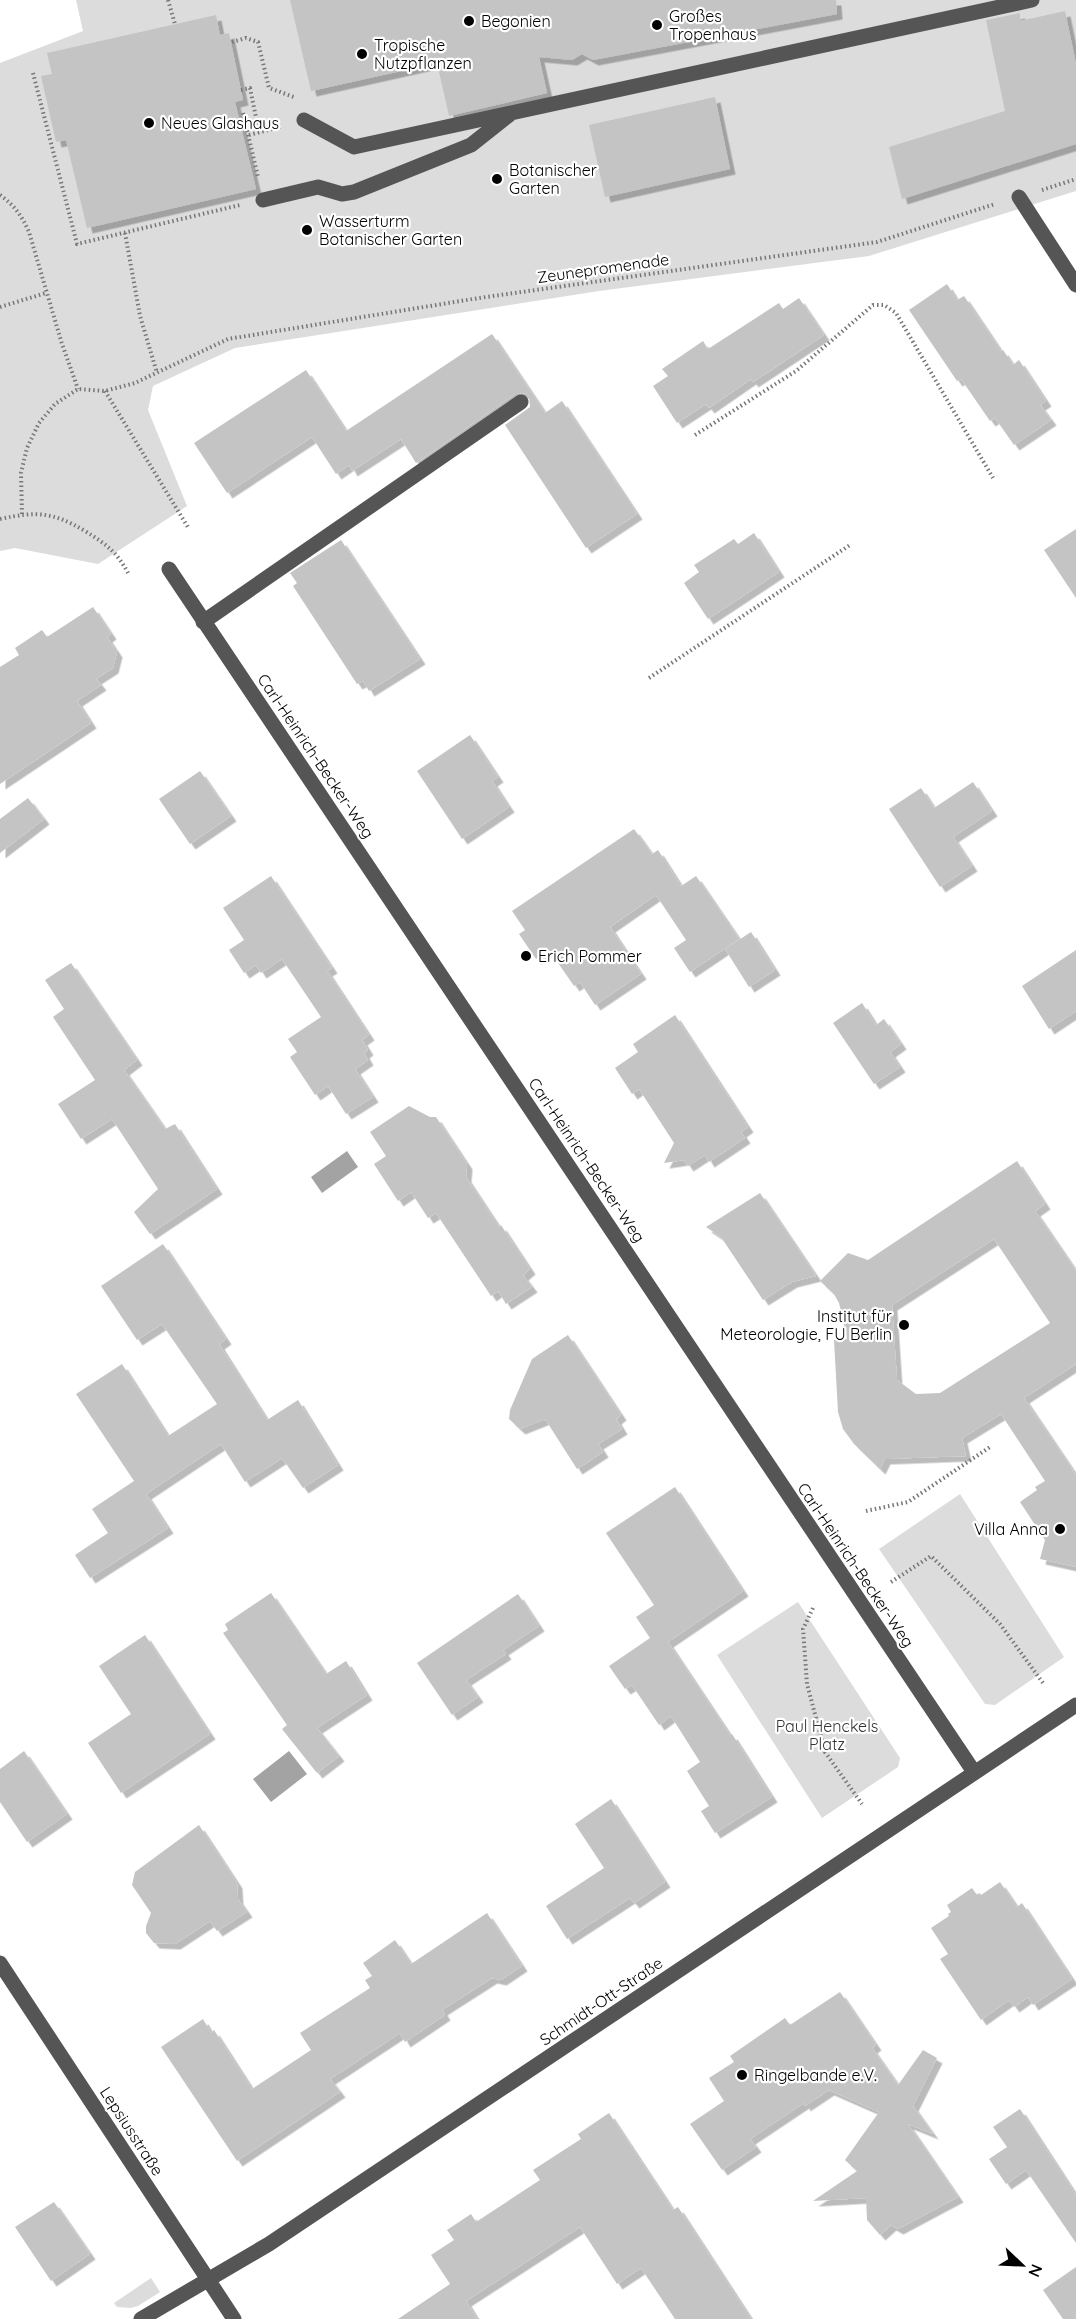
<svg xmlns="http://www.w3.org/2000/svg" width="1076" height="2319" viewBox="0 0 1076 2319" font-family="Quicksand,sans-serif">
<defs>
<filter id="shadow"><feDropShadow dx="5.5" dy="5.5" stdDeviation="0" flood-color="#0004"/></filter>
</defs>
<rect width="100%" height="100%" fill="#fff"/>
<path fill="#dcdcdc" d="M76 0H1076V191L869 256 599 291 235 348 153 386 148 410 187 506 98 564 15 548 0 551V63L83 31Z
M960 1494 1064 1657 995 1705 985 1704 879 1549Z
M798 1602 900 1758 898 1767 822 1818 717 1655Z
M151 2278 160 2292 138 2306 131 2308 117 2307 114 2303Z"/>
<path fill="#a3a3a3" d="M347 1151 358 1167 322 1193 311 1177Z
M289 1751 307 1774 271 1802 253 1779Z"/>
<path fill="#c4c4c4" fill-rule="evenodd" filter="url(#shadow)" d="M290 0H836L837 14 593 60 582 54 572 60 539 57 547 93 449 116 437 63 311 91Z
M1065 11 1076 64V144L902 199 889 147 1005 111 986 20 1020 13V21Z
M216 15 220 35 229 33 243 100 235 102 256 189 87 228 66 140 56 142 41 76 52 74 47 53Z
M715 97 730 169 605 197 589 125Z
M947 284 957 300 964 296 1001 351 1003 350 1013 365 1019 360 1046 401 1040 405 1051 420 1014 445 995 418 990 421 961 379 957 381 909 310Z
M799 298 824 335 753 382 751 379 709 408 706 404 677 423 653 386 668 376 662 369 703 341 708 349 779 303 783 309Z
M492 334 545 413 562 401 637 514 586 548 505 425 530 407 529 397 525 393 515 394 416 463 401 439 352 471 349 465 336 474 312 437 227 493 194 443 306 370 346 431Z
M1076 529V598L1044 550Z
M754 533 779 572 708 619 684 583 699 572 694 565 734 539 738 544Z
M341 540 420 659 369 691 363 681 357 684 293 586 297 583 290 573Z
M93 607 111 634 107 637 117 652 113 668 96 679 101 685 77 701 91 723 0 784V667L19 655 15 648 42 630 47 637Z
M470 735 498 777 492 781 509 807 462 839 417 771Z
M200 771 231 816 190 844 159 799Z
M973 782 992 811 953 837 972 866 940 887 889 809 921 788 934 808Z
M28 798 44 819 0 853V819Z
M634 829 652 854 658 850 681 886 696 876 739 939 690 972 674 948 686 940 656 895 610 927 641 974 595 1005 580 982 574 986 549 950 536 959 519 934 525 930 512 911Z
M271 876 332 968 327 971 369 1035 362 1040 368 1050 364 1053 368 1060 355 1069 373 1097 346 1114 328 1086 315 1095 290 1057 297 1052 288 1039 321 1017 282 959 261 973 256 965 244 973 229 950 244 940 223 908Z
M751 932 775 970 749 987 725 949Z
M1076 950V1011L1049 1029 1022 986Z
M71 963 137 1060 124 1070 165 1129 175 1124 217 1189 150 1234 134 1212 158 1189 112 1119 81 1139 58 1104 95 1080 53 1017 64 1009 45 980Z
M862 1003 876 1025 884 1019 901 1044 890 1052 900 1067 874 1084 833 1023Z
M675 1015 748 1127 741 1132 745 1138 709 1162 705 1155 688 1166 684 1160 664 1163 674 1143 639 1089 632 1094 615 1068 638 1052 633 1044Z
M409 1106 430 1117H436L467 1164 466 1177 499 1227 501 1225 530 1269 523 1275 532 1287 506 1304 498 1291 491 1296 436 1213 428 1218 411 1192 398 1201 374 1164 386 1156 370 1132Z
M1017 1161 1045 1204 1035 1211 1076 1271V1364L1024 1398 1076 1475V1567L1040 1559 1045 1540 1020 1502 1037 1490 1035 1487 1045 1481 1001 1414 962 1438 966 1456 885 1459 880 1469 854 1444 843 1429 838 1412 834 1340 847 1339 839 1303 834 1294 820 1281 848 1253 868 1260ZM994 1239 1050 1323 940 1393 916 1394 897 1380 892 1305Z
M760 1193 816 1276 792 1282 763 1300 721 1237 706 1227Z
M163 1244 226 1339 219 1344 267 1420 298 1400 338 1465 303 1488 282 1458 245 1482 221 1444 146 1494 168 1528 90 1578 75 1555 108 1533 92 1509 134 1481 76 1394 122 1364 168 1436 217 1404 162 1324 137 1340 101 1286Z
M568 1335 621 1415 616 1419 622 1429 598 1444 603 1452 577 1469 545 1419 520 1429 509 1419 510 1410 532 1359Z
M675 1487 743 1591 668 1642 730 1735 732 1734 772 1797 715 1833 701 1811 709 1806 687 1771 700 1762 671 1716 659 1725 632 1685 625 1689 609 1666 650 1638 636 1617 654 1605 606 1533Z
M271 1593 326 1674 346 1661 367 1695 317 1728 339 1756 317 1773 282 1729 287 1725 223 1633 228 1630 225 1624Z
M518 1594 539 1626 503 1650 506 1654 466 1680 478 1697 452 1715 417 1663Z
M145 1635 210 1734 121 1793 88 1743 131 1714 99 1666Z
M24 1751 67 1814 27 1842 0 1802V1769Z
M611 1799 665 1882 634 1903 630 1898 567 1939 546 1906 604 1868 575 1824Z
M199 1825 237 1883 238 1899 247 1912 217 1931 210 1921 175 1944 154 1943 146 1933V1926L151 1913 132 1885 135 1872Z
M1000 1882 1017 1907 1022 1903 1072 1979 1033 2005 1028 1997 1014 2007 1009 2000 981 2020 940 1959 948 1954 931 1928 949 1916 948 1914 951 1912 947 1905 972 1888 977 1895 980 1893 981 1895Z
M487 1913 522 1966 501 1980 492 1978 442 2010 445 2015 405 2042 400 2033 330 2079 340 2092 237 2161 161 2047 203 2019 211 2033 214 2030 252 2089 311 2050 300 2033 370 1988 365 1980 372 1976 363 1963 395 1940 411 1964Z
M840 1992 876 2045 872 2048 898 2085 923 2050 937 2058 913 2106 933 2134 908 2124 958 2197 898 2229 891 2225 880 2235 867 2220 866 2198 813 2201 857 2171 845 2160 879 2112 829 2090 805 2106 804 2103 750 2139 756 2147 722 2170 690 2124 724 2101 709 2078 734 2062 730 2056 785 2018 790 2025Z
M1020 2109 1076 2195V2243L1026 2170 1006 2184 989 2159 1007 2147 993 2127Z
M609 2113 673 2210 678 2207 751 2319H675L641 2268 617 2284 580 2227 466 2301 477 2319H398L450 2284 431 2255 454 2240 447 2230 471 2214 476 2222 540 2180 533 2170 581 2139 578 2134Z
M54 2202 90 2254 51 2281 15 2227Z
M1076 2267V2319H1063L1043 2290Z"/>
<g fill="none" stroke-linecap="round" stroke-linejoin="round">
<path stroke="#777" stroke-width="4" stroke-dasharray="1.5 3" stroke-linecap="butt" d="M168 0 175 24
M232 42 246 38 258 42 269 88 294 97
M33 73 77 244 240 205
M241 90 250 88 259 132
M243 113 258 177
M249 135 280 127
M1042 190 1076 179
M0 195C14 205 22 216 29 232L62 344 78 389
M125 233 140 316 157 373
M0 307 46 293
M105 391 189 529
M695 435 796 371 873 305H884L896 313 993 478
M22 514 21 473 27 448 39 423 55 404 78 389 105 391 135 383 228 339 479 298 877 242 995 204
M0 519C37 511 53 512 85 531 106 544 117 552 128 573
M649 678 850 545
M866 1511 908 1502 990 1447
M891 1582 931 1556 1000 1624 1043 1683
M813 1608 803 1629 807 1684 825 1752 862 1804"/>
<path stroke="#555" stroke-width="15" d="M304 120 354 147 1032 0
M1019 197 1076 285
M263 200 318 187 342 194 354 192 471 145 509 115
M169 569 974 1772
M203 622 521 402
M0 1963 234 2319
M141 2319 269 2244 1076 1705"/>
</g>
<g fill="#000" stroke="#fff" stroke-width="2">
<circle cx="469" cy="21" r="6"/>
<circle cx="657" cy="25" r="6"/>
<circle cx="362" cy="54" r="6"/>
<circle cx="149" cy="123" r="6"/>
<circle cx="497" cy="179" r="6"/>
<circle cx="307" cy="230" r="6"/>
<circle cx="526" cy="956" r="6"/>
<circle cx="904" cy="1325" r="6"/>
<circle cx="1060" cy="1529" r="6"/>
<circle cx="742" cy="2075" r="6"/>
</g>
<g text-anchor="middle" stroke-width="4.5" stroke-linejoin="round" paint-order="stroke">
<g font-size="16" fill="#000" stroke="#fff" text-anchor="start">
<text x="669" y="22">Großes<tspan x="669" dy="18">Tropenhaus</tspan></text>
<text x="481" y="27">Begonien</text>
<text x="374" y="51">Tropische<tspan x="374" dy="18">Nutzpflanzen</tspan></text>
<text x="161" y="129">Neues Glashaus</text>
<text x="509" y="176">Botanischer<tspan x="509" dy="18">Garten</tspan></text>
<text x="319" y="227">Wasserturm<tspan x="319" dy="18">Botanischer Garten</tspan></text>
<text x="538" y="962">Erich Pommer</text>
<text x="892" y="1322" text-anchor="end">Institut für<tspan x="892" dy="18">Meteorologie, FU Berlin</tspan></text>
<text x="1048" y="1535" text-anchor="end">Villa Anna</text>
<text x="754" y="2081">Ringelbande e.V.</text>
</g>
<g font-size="16" fill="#000" stroke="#fff">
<text transform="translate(603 268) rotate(-8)" y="6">Zeunepromenade</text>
<text transform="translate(316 756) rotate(56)" y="6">Carl-Heinrich-Becker-Weg</text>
<text transform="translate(587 1160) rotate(56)" y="6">Carl-Heinrich-Becker-Weg</text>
<text transform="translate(856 1565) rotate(56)" y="6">Carl-Heinrich-Becker-Weg</text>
<text transform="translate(601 2001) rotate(-34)" y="6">Schmidt-Ott-Straße</text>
<text transform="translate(132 2131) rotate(57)" y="6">Lepsiusstraße</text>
</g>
<g font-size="16" fill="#333" stroke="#fff">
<text x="827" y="1732">Paul Henckels<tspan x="827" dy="18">Platz</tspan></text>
</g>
</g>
<g transform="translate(1022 2265) rotate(113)" stroke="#ffffff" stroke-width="4.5" paint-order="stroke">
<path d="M0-4.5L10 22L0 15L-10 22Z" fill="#000000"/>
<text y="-9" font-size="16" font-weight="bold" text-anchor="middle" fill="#000000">N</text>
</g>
</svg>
